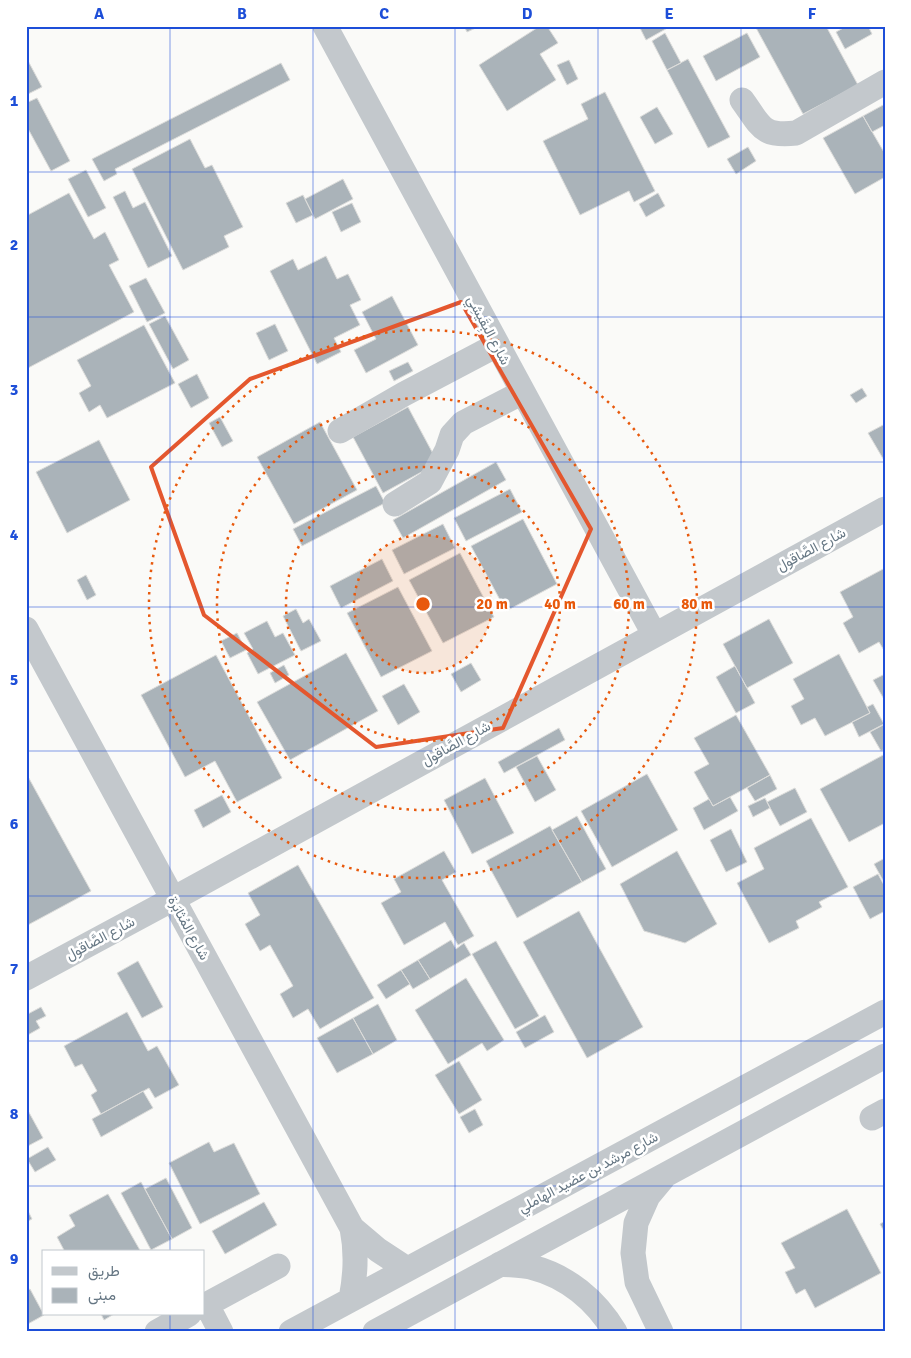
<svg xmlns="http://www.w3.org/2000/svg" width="911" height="1358" viewBox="0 0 911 1358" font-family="Signika,Vazirmatn,sans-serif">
<rect width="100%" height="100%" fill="#fafaf8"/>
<path fill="#aab3b9" stroke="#dcdcda" d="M464 26H480L467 32Z
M540 26H547L558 43 540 54 556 80 507 111 479 65Z
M639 26H671L646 40Z
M755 26H826L858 85 803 114Z
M847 26H868L872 34 845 49 836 32Z
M665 33 681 63 667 70 652 41Z
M747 33 760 57 716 81 703 56Z
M26 57 42 87 26 95Z
M688 59 730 137 708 148 667 70Z
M569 60 578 79 567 85 557 65Z
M281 63 290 80 115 169 117 174 104 181 92 159Z
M605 92 655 191 634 202 629 191 580 215 543 141 588 119 581 104Z
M37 98 70 161 51 171 26 125V103Z
M885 104V125L872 132 863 116Z
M657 107 673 134 655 144 640 117Z
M863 116 885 154V177L855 194 823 138Z
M190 139 205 168 212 165 243 227 224 236 229 247 183 270 132 169Z
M748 147 756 161 736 174 727 159Z
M86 170 106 208 88 217 68 179Z
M343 179 353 199 315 219 305 199Z
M125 191 133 208 145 202 172 256 148 268 113 197Z
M69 193 94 239 105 232 119 260 109 265 134 312 28 368 26 365V216Z
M658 193 665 206 646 217 639 204Z
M303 195 313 215 296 223 286 203Z
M352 203 361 222 341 232 332 212Z
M326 256 337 279 348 274 361 300 350 305 360 325 334 338 341 352 317 364 270 271 293 259 298 270Z
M146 278 165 313 147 322 129 286Z
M392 296 418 345 366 373 354 350 376 339 362 312Z
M165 316 189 360 173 369 149 324Z
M275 324 288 351 269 360 256 333Z
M144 325 175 383 107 418 100 405 89 412 79 393 91 386 77 360Z
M408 362 413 371 394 381 389 371Z
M197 374 209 398 191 408 178 384Z
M862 388 867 396 856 403 850 395Z
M408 407 438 463 383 493 353 437Z
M220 417 233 441 222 447 209 423Z
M320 422 357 490 294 524 257 457Z
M885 424V462L868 433Z
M99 440 130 500 67 533 36 472Z
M496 462 506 480 403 538 393 520Z
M376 486 385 503 302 546 293 529Z
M510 489 522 512 466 541 454 518Z
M523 519 557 584 506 611 471 546Z
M443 524 455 548 404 574 392 550Z
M460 553 494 617 443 643 409 580Z
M382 559 393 581 341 608 330 586Z
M885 568V652L879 642 859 653 843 623 853 617 840 592Z
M86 575 96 595 87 600 77 580Z
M398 587 432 651 381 677 347 613Z
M296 609 303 623 309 619 321 641 301 651 283 616Z
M769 619 793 663 747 688 723 644Z
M267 621 275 637 283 633 295 655 258 674 247 653 253 649 244 633Z
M237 633 246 650 230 658 221 641Z
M346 653 378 711 290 760 257 702Z
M839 654 870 713 825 736 815 718 801 725 791 706 804 699 793 679Z
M216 655 282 778 237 802 215 761 185 777 141 695Z
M471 663 481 680 461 692 451 674Z
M284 665 289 675 275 683 270 673Z
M735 666 755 703 736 713 716 677Z
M885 674V701L873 680Z
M404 684 420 712 398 725 382 696Z
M873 704 884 724 859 737 852 722 870 713 867 707Z
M736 715 770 775 713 806 694 772 709 764 694 738Z
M885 724V749L881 751 870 732Z
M559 728 565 740 504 773 498 762Z
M885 754V823L849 842 820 789Z
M537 756 556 790 535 802 516 767Z
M26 773 91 891 26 926Z
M647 774 678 830 612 867 581 811Z
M770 775 777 789 755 801 747 788Z
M485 778 514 833 472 854 444 800Z
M795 788 807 812 780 826 767 802Z
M222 795 231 812 203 828 194 810Z
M730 797 738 811 704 830 693 808 709 799 713 806Z
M765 798 770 808 753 817 748 806Z
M577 816 606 869 582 882 552 830Z
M811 818 848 887 819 902 822 907 796 921 799 928 769 943 737 883 764 869 754 848Z
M550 826 582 882 517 918 486 861Z
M731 829 747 862 726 872 710 840Z
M444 851 456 872 442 880 474 936 458 945 445 922 404 945 381 903 401 892 394 879Z
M677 851 717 924 685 943 644 931 620 884Z
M885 858V884L874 864Z
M298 865 374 998 320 1029 308 1009 293 1018 280 994 293 986 270 945 260 951 245 924 260 915 248 893Z
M878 874 885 887V911L870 919 853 887Z
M579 911 643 1027 587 1058 523 942Z
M451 940 456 949 464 943 471 955 430 979 418 960Z
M496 941 539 1016 515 1029 472 954Z
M418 960 430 979 413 989 401 970Z
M138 961 163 1007 142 1018 117 973Z
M401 970 410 984 386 999 377 985Z
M466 978 504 1040 487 1051 482 1043 448 1064 415 1010Z
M378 1004 397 1040 373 1054 353 1018Z
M41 1007 46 1016 36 1021 40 1028 26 1036V1015Z
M127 1012 148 1051 157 1046 179 1085 155 1098 149 1088 101 1114 91 1095 97 1091 82 1064 75 1067 64 1046Z
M545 1015 554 1032 525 1048 516 1032Z
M353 1018 373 1054 337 1073 317 1038Z
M459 1061 482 1100 459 1114 435 1075Z
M143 1091 153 1108 101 1137 92 1119Z
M26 1107 43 1138 26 1147Z
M475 1109 483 1125 469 1133 460 1117Z
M209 1142 214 1152 234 1143 260 1194 200 1224 169 1163Z
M48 1147 56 1160 35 1172 27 1159Z
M166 1178 192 1228 172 1239 145 1189Z
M141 1182 172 1239 151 1250 121 1193Z
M108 1194 141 1252H65L57 1237 75 1226 69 1215Z
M264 1202 277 1225 225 1254 212 1231Z
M26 1207 32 1219 26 1222Z
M847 1209 881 1273 815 1308 805 1289 796 1294 785 1272 795 1268 781 1243Z
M885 1221V1233L880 1224Z
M30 1289 44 1315 26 1325V1291Z
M101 1314H114L104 1320Z"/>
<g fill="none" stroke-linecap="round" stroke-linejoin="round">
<path stroke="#c3c8cc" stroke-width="25" d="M325 26 654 634
M742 100C761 126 761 137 796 133L885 82
M340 431 404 394 497 345
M395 504 430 482 447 450 452 435 463 423 523 392
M26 629 352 1228 378 1250 407 1269
M26 978 173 899 885 509
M872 1118 885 1111
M500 1264C510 1265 522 1265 531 1267 567 1276 596 1300 615 1332
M351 1299C356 1274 357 1253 352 1228
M207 1305 221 1332
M204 1306 278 1266
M157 1332 189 1314
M291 1332 885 1012
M375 1332 885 1056
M661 1332 637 1282 633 1253 636 1223 648 1196 663 1178"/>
</g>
<path fill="none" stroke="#e4572e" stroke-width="4" stroke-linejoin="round" d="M461 302 591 529 503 728 376 747 204 615 151 467 250 379Z"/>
<path fill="none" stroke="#1d4ed8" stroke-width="1" stroke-opacity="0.55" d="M170 26V1252M313 26V1332M455 26V1332M598 26V1332M741 26V1332M26 172H885M26 317H885M26 462H885M26 607H885M26 751H885M26 896H885M26 1041H885M26 1186H885M170 1314V1332"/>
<circle cx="423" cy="604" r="69" fill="#e8590c" fill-opacity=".12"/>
<g fill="none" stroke="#e8590c" stroke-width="2.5" stroke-dasharray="2.5 5">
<circle cx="423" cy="604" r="69"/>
<circle cx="423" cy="604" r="137"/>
<circle cx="423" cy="604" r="206"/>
<circle cx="423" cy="604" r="274"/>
</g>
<g text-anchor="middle" stroke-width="5" stroke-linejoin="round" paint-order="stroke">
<g font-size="14" fill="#657683" stroke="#fff">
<text transform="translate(489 330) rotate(62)" y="5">شارع البِقَيشِي</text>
<text transform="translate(811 549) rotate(-28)" y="5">شارع الصَّاقول</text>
<text transform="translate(456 743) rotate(-29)" y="5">شارع الصَّاقول</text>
<text transform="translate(189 928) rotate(61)" y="5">شارع المُثابَرة</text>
<text transform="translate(100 938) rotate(-28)" y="5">شارع الصَّاقول</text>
<text transform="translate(588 1172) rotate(-28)" y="5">شارع مرشد بن عضيد الهاملي</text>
</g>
</g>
<circle cx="423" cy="604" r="8" fill="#e8590c" stroke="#fff" stroke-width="2.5"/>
<g font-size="15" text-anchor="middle" font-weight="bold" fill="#e8590c" stroke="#fff" stroke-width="5" stroke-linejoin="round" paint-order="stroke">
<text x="492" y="609">20 m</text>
<text x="560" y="609">40 m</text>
<text x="629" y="609">60 m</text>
<text x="697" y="609">80 m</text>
</g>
<rect width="911" height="1358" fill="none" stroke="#ffffff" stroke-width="55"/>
<rect x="42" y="1250" width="162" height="65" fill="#ffffff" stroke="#c1c8cd"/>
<rect x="52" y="1267" width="25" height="8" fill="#c3c8cc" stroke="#c1c8cd"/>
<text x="88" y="1276" font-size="15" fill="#657683">طريق</text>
<rect x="52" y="1288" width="25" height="15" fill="#aab3b9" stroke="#c1c8cd"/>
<text x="88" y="1300" font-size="15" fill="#657683">مبنى</text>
<rect x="28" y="28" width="856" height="1302" fill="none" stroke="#1d4ed8" stroke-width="2"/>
<g font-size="16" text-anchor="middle" font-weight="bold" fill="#1d4ed8">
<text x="99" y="19">A</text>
<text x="242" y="19">B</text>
<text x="384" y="19">C</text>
<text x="527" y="19">D</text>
<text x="669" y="19">E</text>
<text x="812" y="19">F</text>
<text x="14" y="106">1</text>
<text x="14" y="250">2</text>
<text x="14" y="395">3</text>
<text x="14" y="540">4</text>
<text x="14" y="685">5</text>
<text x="14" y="829">6</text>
<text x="14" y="974">7</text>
<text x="14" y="1119">8</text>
<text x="14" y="1264">9</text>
</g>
</svg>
